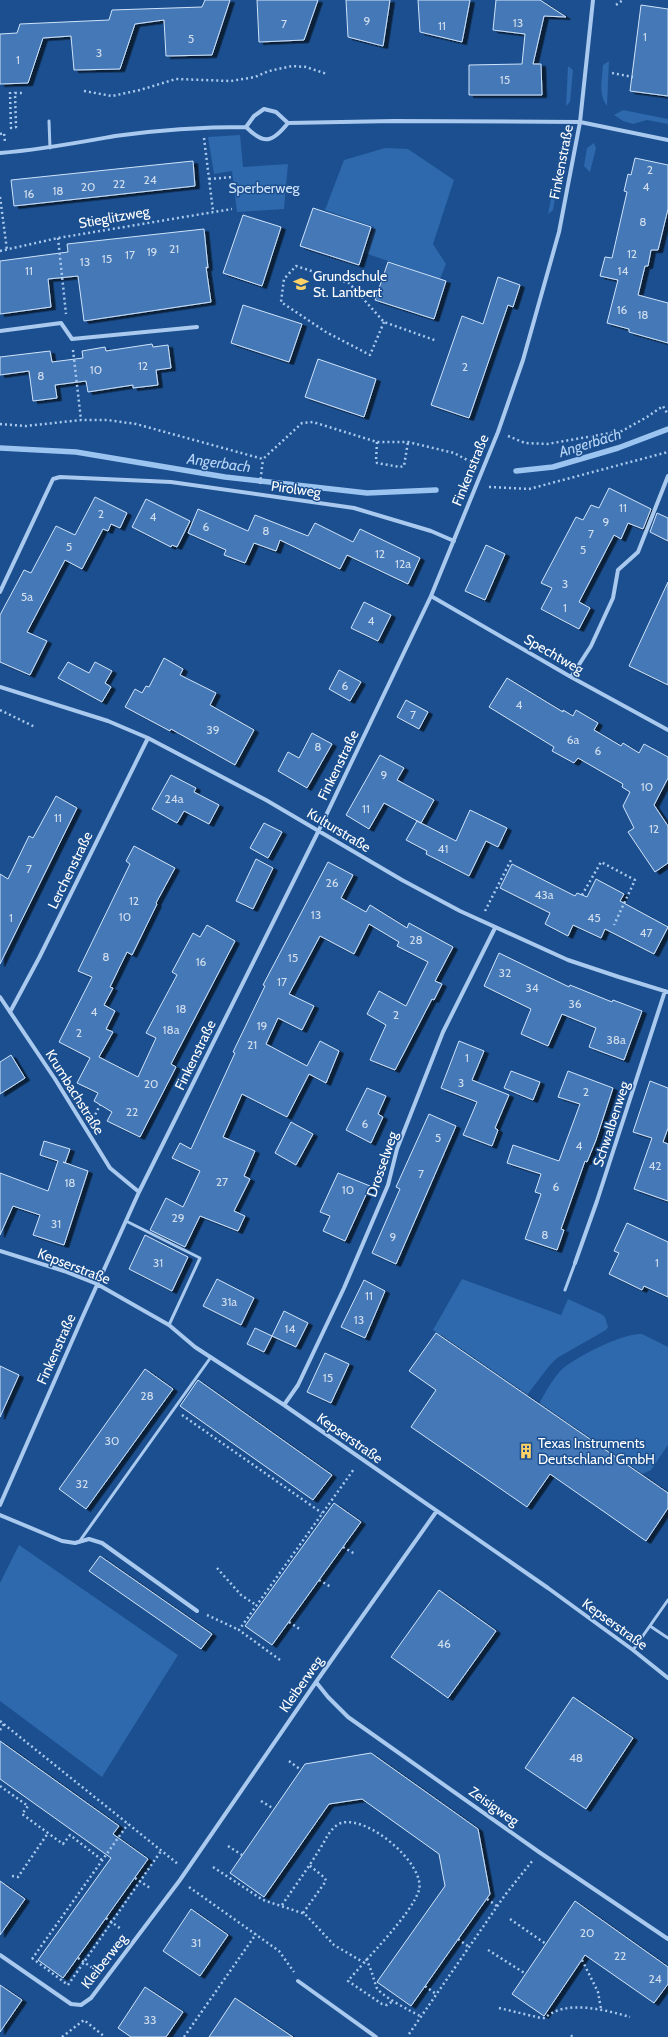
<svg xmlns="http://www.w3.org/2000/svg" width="668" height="2037" viewBox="0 0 668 2037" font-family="Cabin,sans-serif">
<defs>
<filter id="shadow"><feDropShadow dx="4.5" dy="2.5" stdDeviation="0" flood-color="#0009"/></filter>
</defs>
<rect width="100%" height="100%" fill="#1b4f8f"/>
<path fill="#2e69ad" d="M609 61 607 106C598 94 602 78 603 65Z
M568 66 573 70 570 102 566 106Z
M623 110 668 119V124L647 120 633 124 623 121 614 115Z
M240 135 243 167 288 164 284 209 237 212 232 171 214 174 208 137Z
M562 141 564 146 553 210 548 214Z
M594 143 596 148 590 172 584 166 587 148Z
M385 148 408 149 454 180 433 244 446 264 440 279 365 253 374 227 325 210 344 160Z
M462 1279 561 1315 568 1299 601 1314 605 1317 608 1327 606 1330 557 1358 550 1365 527 1395 433 1330Z
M642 1334 668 1347V1445L651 1470 642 1474 539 1404C545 1393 552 1380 561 1370 576 1357 622 1333 642 1334Z
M19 1545 178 1655 102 1777 0 1701V1583Z"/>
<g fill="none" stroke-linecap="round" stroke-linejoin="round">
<path stroke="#9cc4f0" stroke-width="5.5" d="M0 448 76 452 225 477 367 493 436 490
M516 471 553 467 618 448 668 429"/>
</g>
<path fill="#4478b7" stroke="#cfe3fa" filter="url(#shadow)" d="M205 0H230L212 55 166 56 164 20 135 24 120 69 74 70 71 36 43 38 28 83 0 84V34L17 33 20 24 109 20 112 10 202 7Z
M257 0H318L304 40 259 42Z
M346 0H390L383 46 348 37Z
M418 0H470L462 42 420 32Z
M496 0H540L566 17 544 16 533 64H541L542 95H469V65L522 64 525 34 493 30Z
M641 5 668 9V96L630 91Z
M635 158 668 165V209L658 250H651L648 266H645L638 295 668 303V343L629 332V329L607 323 618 280 600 276 605 257 612 258 627 192 624 191 628 174 631 175Z
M193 161 195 186 14 206 11 180Z
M313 208 371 227 359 265 300 246Z
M243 215 281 227 262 286 223 273Z
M204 229 208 268 206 267 211 302 84 321 78 276 48 279 51 307 0 314V261L68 252 67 244Z
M388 262 446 281 434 319 375 300Z
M498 277 520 285 513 307 508 305 469 418 431 405 462 316 483 324Z
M243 305 302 324 289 362 231 343Z
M152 344 153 347 168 345 171 368 156 370 158 385 133 388V385L88 392 86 381 55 385 57 398 33 401 29 371 0 375V357L50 351 52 362 83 358 82 351 105 347 106 351Z
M318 359 376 379 364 417 305 397Z
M609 488 651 509 643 529 628 523 621 539 614 535 579 602 590 608 579 629 541 609 552 588 541 583 576 517 583 520 591 505 599 508Z
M95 497 127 513 120 528 111 524 108 531 103 529 82 569 65 560 27 632 47 641 30 675 0 662V615L24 570 31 573 56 526 75 535Z
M146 499 190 521 177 547 172 545 171 547 132 527Z
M198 509 248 531 255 515 308 536 315 523 353 542 360 529 420 558 408 584 347 555 340 569 280 540 276 551 254 543 245 563 224 555 226 550 188 533Z
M657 513 668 518V541L650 532Z
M486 545 505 554 485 600 465 591Z
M668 582V685L629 666Z
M364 602 391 615 378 641 351 628Z
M164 658 183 669 180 675 216 693 210 705 254 730 235 765 171 729 170 731 125 707 135 689 142 693 146 686 149 687Z
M68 662 89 673 95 662 112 671 105 683 111 687 102 702 58 678Z
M339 670 361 682 350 701 329 689Z
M507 678 563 712V710L573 716 576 710 598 723 594 730 621 746 623 743 639 753 644 744 668 757V778L654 805 668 826V863L655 872 628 832 634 828 623 806 630 792 622 787 623 784 578 758 574 763 552 751 554 747 489 707Z
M406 700 428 712 419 729 397 717Z
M312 733 332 744 307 788 278 771 288 752 299 758Z
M380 755 404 768 397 780 434 800 421 823 384 803 369 829 346 815Z
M171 775 196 788 194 792 219 805 209 824 184 811 177 823 152 809Z
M56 796 77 808 0 964V874L8 879 29 836 33 838Z
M470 810 507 828 498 847 486 841 469 876 426 854 427 851 406 840 417 821 456 841Z
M264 823 282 832 268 858 250 848Z
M134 846 175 868 156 903 157 904 132 955 127 952 110 987 113 988 104 1005 115 1011 106 1029 113 1032 99 1057 138 1077 156 1038 146 1033 177 975 172 972 193 933 200 937 207 925 235 941 171 1064 176 1067 140 1137 107 1121 112 1112 94 1101 98 1093 77 1083 90 1058 59 1042 92 977 78 971 130 864 126 861Z
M256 859 273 868 253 909 236 901Z
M328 862 353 875 341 898 366 912 370 905 407 928 409 923 453 947 435 981 442 984 434 1000 432 999 395 1070 370 1060 386 1025 367 1014 379 991 406 1006 428 962 397 946 399 942 369 924 354 954 320 936 289 994 314 1006 302 1030 278 1018 266 1044 307 1066 320 1041 339 1051 326 1083 309 1074 287 1117 242 1094 223 1137 255 1151 244 1176 250 1179 234 1211 245 1216 238 1231 200 1216 185 1247 150 1230 166 1198 183 1207 200 1171 172 1158 180 1143 191 1149 235 1053 233 1052 265 986 263 985Z
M512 864 575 896 577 893 587 897 596 879 624 894 620 901 668 927 654 954 605 929 601 938 573 925 568 936 545 924 550 913 500 888Z
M499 953 569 987 570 985 612 1002 613 1000 642 1011 624 1060 589 1047 596 1028 562 1014 548 1046 521 1034 531 1009 484 986Z
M459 1041 484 1051 472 1080 509 1095 495 1128 498 1130 492 1146 463 1135 477 1102 441 1088Z
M11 1055 25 1078 0 1094V1062Z
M511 1071 540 1082 533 1100 504 1088Z
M568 1071 613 1088 596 1140 587 1162 585 1161 561 1229 564 1230 557 1250 525 1239 541 1194 535 1192 541 1174 507 1163 513 1145 559 1161 580 1104 558 1097Z
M650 1081 668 1088V1128L663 1142 668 1144V1201L634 1189 652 1138 633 1132Z
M367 1088 386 1096 378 1114 383 1117 371 1143 346 1130Z
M429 1114 456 1126 396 1264 372 1253 400 1189 396 1187Z
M291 1122 313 1134 296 1165 275 1153Z
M44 1141 70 1149 65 1163 63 1162 88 1171 64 1245 33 1235 40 1215 13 1206 0 1235V1173L48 1191 58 1161 40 1155Z
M338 1173 370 1186 345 1241 323 1231 330 1216 320 1212Z
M627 1223 668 1242V1297L644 1286 642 1290 609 1274 619 1253 614 1251Z
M145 1235 188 1257 172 1291 129 1269Z
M217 1279 254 1298 241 1325 203 1306Z
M364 1280 385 1291 365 1338 341 1327Z
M284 1311 308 1323 296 1347 272 1336Z
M255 1328 272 1336 264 1352 247 1344Z
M436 1333 668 1493V1508L646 1541 550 1474 527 1507 411 1427 436 1390 409 1371Z
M325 1353 349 1364 331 1403 307 1392Z
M0 1366 19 1375 0 1417Z
M145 1369 173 1389 86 1509 59 1489Z
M198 1380 332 1475 313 1500 180 1406Z
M334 1503 361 1522 272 1645 245 1626Z
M100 1556 212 1634 201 1649 89 1571Z
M439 1590 496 1631 448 1698 391 1657Z
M573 1697 633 1738 586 1809 525 1768Z
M0 1741 119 1826 113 1834 148 1859 63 1978 38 1960 111 1858 0 1779Z
M371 1753 478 1829 490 1894 411 2006 377 1982 445 1886 439 1854 362 1799 329 1804 264 1897 230 1873 305 1764Z
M0 1881 25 1899 0 1935Z
M575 1901 668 1967V1984L654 2003 585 1955 544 2016 512 1994Z
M191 1909 228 1935 200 1976 163 1951Z
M0 1985 22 2000 0 2032Z
M145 1987 183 2012 166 2037H131L118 2028Z
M235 1998 293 2037H209Z"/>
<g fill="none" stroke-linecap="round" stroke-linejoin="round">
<path stroke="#a9c9ee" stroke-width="2.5" stroke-dasharray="2 3" stroke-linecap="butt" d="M616 5 623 0
M612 73 633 77
M84 91 112 96 140 90 176 79 231 81 255 77 269 71 292 66 306 67 327 74
M10 92 11 128 16 127 15 93H23
M0 134 4 133 5 142
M204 138 213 211
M209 179 233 177
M0 197 7 250
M58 238 66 314
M0 251 58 238 232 209
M384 322 370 355 326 332 281 302 284 279 296 266 349 283 384 322 437 341
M73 350 81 420
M0 424 26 426 81 420H107L136 424 263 459 302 423 313 422 377 442H408L454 453 473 463
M508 436 525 443 547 444 622 431 647 417 663 406 668 415
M377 442 376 460 377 463 400 467 404 466 408 442
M260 484 263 459
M489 487 529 489 668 452
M0 710 35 727
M582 895 601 862 635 880 614 925
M485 911 511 860
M93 1119 100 1105
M182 1415 322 1513
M343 1547 355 1554
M217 1568 241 1595 256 1605
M319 1580 331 1587
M207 1615 239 1630
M289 1622 301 1630
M280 1660 239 1630 354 1469
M0 1721 178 1864
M0 1730 4 1724
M289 1761 301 1770
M0 1786 28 1806 22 1814 63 1844 70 1835 102 1860
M261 1801 274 1809
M228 1846 242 1855
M213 1867 263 1900 305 1914 334 1945 363 1962
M12 1876 18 1877 48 1833
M135 1878 150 1888
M189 1887 279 1951 294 1972
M487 1899 497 1906
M282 1905C295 1886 309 1867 321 1847 326 1839 329 1831 337 1825 361 1809 426 1863 419 1890 412 1914 365 1960 348 1981L382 2004 387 2005 393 2001
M303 1913 326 1881 325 1878 309 1865
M106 1918 121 1929
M510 1919 546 1944
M458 1939 469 1947
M488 1950 526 1974
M32 1958 68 1985 161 1851
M78 1958 94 1969
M32 1959 128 1824
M366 1959C371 1968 373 1977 376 1986 378 1995 411 2011 420 2016
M582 1960 598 1992 601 2009
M425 1986 436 1994
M499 2008 541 2018H545C565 1999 606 2010 630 2017
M409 2034 505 1895 533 1860
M62 2037 84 2020 105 2037
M184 2037 256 1934
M571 2037 572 2036 575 2037"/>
<path stroke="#a9c9ee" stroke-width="3" d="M49 121 50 148
M126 1221 200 1258 169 1325
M565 1290 575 1263
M79 1542 211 1357
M650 1626 668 1638
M633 1650 668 1600"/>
<path stroke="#a9c9ee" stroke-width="4" d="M264 109 276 112 288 123C272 143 264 145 246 127L254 116Z
M288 123 394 121 580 122 668 140
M0 153C39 150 76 143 115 136 158 130 202 127 246 127
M0 331 61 323 72 339 197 327
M0 592 53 479 60 477 171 482 354 508 431 531 454 541
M431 596 571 677 668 730
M571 677 591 646 613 598 618 570 638 552 668 476
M0 687 108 721 148 738 266 800 402 880 460 911 568 960 619 977 668 992
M0 997 55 1079 110 1168 139 1192
M10 1012 39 958 148 738
M0 1251 64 1271 97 1284 169 1325 195 1347 284 1405 548 1588 633 1650 668 1678
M575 1263 597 1201 665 991
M284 1405 298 1385 344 1288 388 1185 397 1149 443 1032 495 928
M0 1505 83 1316 139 1192 319 830 431 596 498 432 523 360 559 232 580 122 593 0
M0 1515 62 1541 75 1543 89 1539 102 1543 197 1611
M316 1682 328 1697 348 1717 539 1852 668 1939
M0 1955 71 2004 81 2005 91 1998 180 1880 316 1682 436 1512
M298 1981 376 2037"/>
</g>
<defs>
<g id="school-bare" transform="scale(1.2)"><path d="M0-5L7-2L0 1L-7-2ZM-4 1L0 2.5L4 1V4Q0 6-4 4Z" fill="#ffd166" stroke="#1b4f8f" stroke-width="2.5" paint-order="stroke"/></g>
<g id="building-bare" transform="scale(1.2)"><path d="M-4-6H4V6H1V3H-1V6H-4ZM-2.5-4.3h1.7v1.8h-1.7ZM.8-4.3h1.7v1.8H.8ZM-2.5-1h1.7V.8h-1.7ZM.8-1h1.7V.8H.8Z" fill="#ffd166" stroke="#1b4f8f" stroke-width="2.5" paint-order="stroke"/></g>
</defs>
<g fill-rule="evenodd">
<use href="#school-bare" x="301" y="284"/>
<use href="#building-bare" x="526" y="1451"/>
</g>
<g text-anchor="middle" stroke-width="3" stroke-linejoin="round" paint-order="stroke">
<g font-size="12" fill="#d0dded">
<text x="367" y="25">9</text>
<text x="518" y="27">13</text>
<text x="284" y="28">7</text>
<text x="442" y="30">11</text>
<text x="645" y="41">1</text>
<text x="191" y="43">5</text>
<text x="99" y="57">3</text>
<text x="18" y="64">1</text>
<text x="505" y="84">15</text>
<text x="650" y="174">2</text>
<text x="150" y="184">24</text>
<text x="119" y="188">22</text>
<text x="88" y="191">20</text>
<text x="646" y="191">4</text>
<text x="58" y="195">18</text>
<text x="29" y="198">16</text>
<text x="643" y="226">8</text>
<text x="174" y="253">21</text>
<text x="152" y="256">19</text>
<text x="632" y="258">12</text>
<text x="130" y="259">17</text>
<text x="107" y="263">15</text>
<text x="85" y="266">13</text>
<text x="29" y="275">11</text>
<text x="623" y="275">14</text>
<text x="622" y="314">16</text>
<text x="643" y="319">18</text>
<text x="143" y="370">12</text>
<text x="465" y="371">2</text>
<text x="96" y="374">10</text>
<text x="41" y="380">8</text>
<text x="623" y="512">11</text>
<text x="101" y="518">2</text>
<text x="153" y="521">4</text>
<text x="606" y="526">9</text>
<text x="206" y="531">6</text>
<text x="266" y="535">8</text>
<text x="591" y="538">7</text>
<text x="69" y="551">5</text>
<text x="583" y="554">5</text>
<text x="380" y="558">12</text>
<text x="403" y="568">12a</text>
<text x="565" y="588">3</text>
<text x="27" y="601">5a</text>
<text x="565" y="612">1</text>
<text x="371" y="625">4</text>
<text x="345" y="690">6</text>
<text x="519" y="709">4</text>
<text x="413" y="719">7</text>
<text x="213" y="734">39</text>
<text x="573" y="744">6a</text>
<text x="318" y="751">8</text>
<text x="598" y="755">6</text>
<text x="384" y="779">9</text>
<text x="647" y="791">10</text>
<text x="174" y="803">24a</text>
<text x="366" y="813">11</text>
<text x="58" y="822">11</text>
<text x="654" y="833">12</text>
<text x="443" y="853">41</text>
<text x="29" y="873">7</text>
<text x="332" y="887">26</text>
<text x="544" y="899">43a</text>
<text x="134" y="905">12</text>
<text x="316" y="919">13</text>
<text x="125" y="921">10</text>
<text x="11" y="922">1</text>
<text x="594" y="922">45</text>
<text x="646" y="937">47</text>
<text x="416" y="944">28</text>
<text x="106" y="961">8</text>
<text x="293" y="962">15</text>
<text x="201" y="966">16</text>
<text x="505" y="977">32</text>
<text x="282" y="986">17</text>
<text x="532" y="992">34</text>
<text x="575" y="1008">36</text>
<text x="181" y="1013">18</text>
<text x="94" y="1016">4</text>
<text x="396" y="1019">2</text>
<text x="262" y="1030">19</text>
<text x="171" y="1034">18a</text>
<text x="79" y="1037">2</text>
<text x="616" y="1044">38a</text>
<text x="252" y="1049">21</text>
<text x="467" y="1062">1</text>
<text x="461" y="1087">3</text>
<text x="151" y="1088">20</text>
<text x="586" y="1096">2</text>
<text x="132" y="1116">22</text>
<text x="365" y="1128">6</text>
<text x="438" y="1142">5</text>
<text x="579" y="1150">4</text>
<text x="655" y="1170">42</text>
<text x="421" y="1178">7</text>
<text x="222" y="1186">27</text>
<text x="70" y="1187">18</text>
<text x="556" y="1191">6</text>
<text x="348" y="1194">10</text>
<text x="178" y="1222">29</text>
<text x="56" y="1228">31</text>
<text x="545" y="1239">8</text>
<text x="393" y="1241">9</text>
<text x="158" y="1267">31</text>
<text x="657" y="1267">1</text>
<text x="369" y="1300">11</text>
<text x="229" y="1306">31a</text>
<text x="359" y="1324">13</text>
<text x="290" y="1333">14</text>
<text x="328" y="1382">15</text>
<text x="147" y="1400">28</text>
<text x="112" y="1445">30</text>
<text x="82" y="1488">32</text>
<text x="444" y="1648">46</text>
<text x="576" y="1762">48</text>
<text x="587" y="1937">20</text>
<text x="196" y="1947">31</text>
<text x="620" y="1960">22</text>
<text x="655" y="1983">24</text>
<text x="150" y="2024">33</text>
</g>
<g font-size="14" fill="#fff" stroke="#1b4f8f">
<text transform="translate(561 162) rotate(-79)" y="5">Finkenstraße</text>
<text transform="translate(114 217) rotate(-10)" y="5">Stieglitzweg</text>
<text transform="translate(470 470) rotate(-68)" y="5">Finkenstraße</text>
<text transform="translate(296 489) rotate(8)" y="5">Pirolweg</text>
<text transform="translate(554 654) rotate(30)" y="5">Spechtweg</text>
<text transform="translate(338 765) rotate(-64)" y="5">Finkenstraße</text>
<text transform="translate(339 830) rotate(31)" y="5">Kulturstraße</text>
<text transform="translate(70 870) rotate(-64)" y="5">Lerchenstraße</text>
<text transform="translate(195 1055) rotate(-64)" y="5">Finkenstraße</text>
<text transform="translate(75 1092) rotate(58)" y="5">Krumbachstraße</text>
<text transform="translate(611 1124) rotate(-72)" y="5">Schwalbenweg</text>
<text transform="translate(382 1164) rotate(-71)" y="5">Drosselweg</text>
<text transform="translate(74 1266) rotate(21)" y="5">Kepserstraße</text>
<text transform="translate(56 1349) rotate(-66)" y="5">Finkenstraße</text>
<text transform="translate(350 1438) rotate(35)" y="5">Kepserstraße</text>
<text transform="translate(615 1624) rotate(36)" y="5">Kepserstraße</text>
<text transform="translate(301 1684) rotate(-55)" y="5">Kleiberweg</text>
<text transform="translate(494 1806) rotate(35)" y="5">Zeisigweg</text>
<text transform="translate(104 1961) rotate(-52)" y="5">Kleiberweg</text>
</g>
<g font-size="14" fill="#cfe3fa" stroke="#1b4f8f">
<text x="264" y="193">Sperberweg</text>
</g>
<g font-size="14" fill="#fff" stroke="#1b4f8f" text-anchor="start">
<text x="313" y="281">Grundschule<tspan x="313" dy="16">St. Lantbert</tspan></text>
<text x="538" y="1448">Texas Instruments<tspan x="538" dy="16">Deutschland GmbH</tspan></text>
</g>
<g font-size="15" font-style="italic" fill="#b5d3f5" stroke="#1b4f8f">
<text transform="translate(590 443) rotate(-17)" y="5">Angerbach</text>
<text transform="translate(219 463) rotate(8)" y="5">Angerbach</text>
</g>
</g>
</svg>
